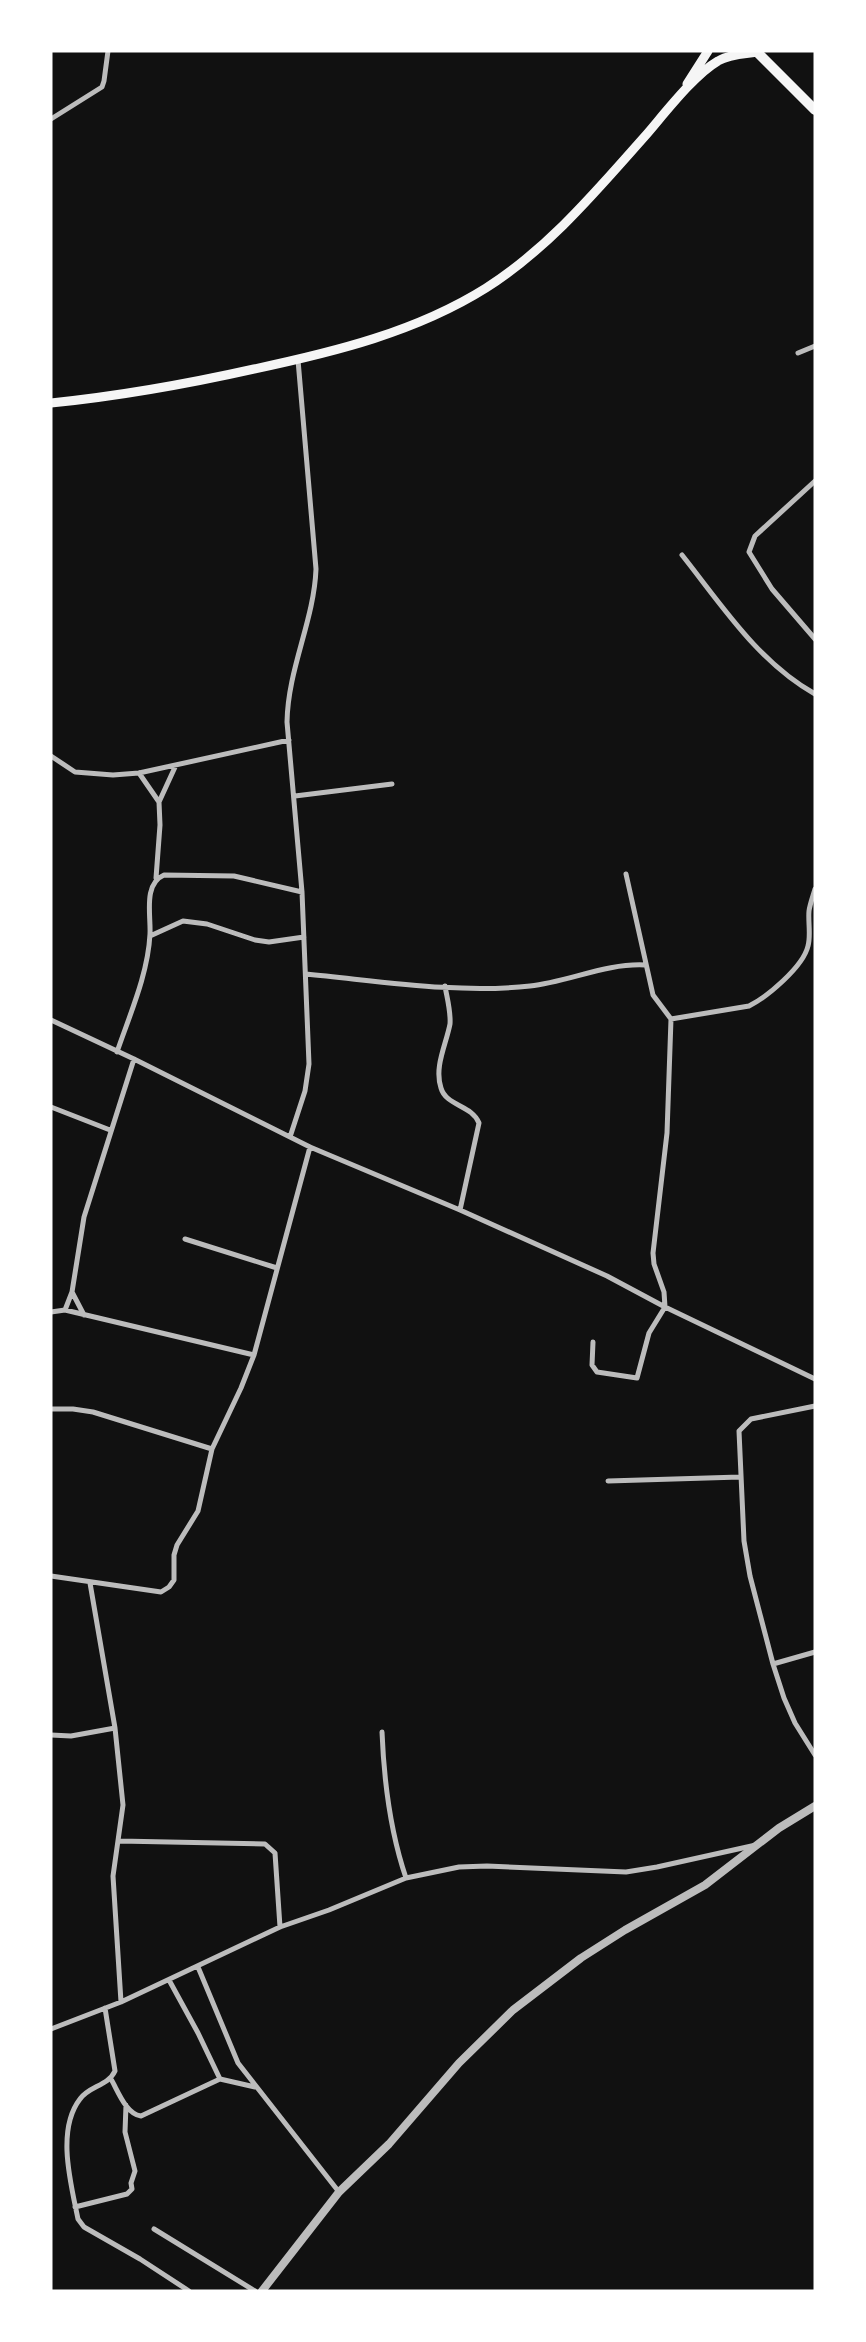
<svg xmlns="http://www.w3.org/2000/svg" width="866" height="2342" viewBox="0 0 866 2342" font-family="Cabin,sans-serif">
<rect width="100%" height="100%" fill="#111"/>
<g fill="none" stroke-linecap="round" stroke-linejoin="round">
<path stroke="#bcbcbc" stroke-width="5" d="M51 119 102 87 104 81 108 51
M798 353 815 346
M815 481 755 536 749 552 772 589 815 639
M682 555C721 604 758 662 815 694
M51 756 75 772 113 775 139 773 289 740
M139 773 159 802
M295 796 392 784
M156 878 160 825 159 802 176 765
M150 936 183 921 207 924 255 940 269 942 304 937
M306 974C380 981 456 994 530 986 568 982 606 963 645 965
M445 986C447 998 451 1012 450 1024 446 1045 434 1067 441 1088 446 1106 472 1105 479 1123L460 1210
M671 1019 749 1006C767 997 803 967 808 946 811 935 808 923 809 911 810 904 813 896 815 889
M51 1020 134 1059 310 1147 460 1210 607 1276 665 1307 815 1379
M117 1052C130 1014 148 974 150 934 151 915 143 884 164 875L234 876 302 892
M51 1107 110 1130
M290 1137 305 1091 309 1064 302 892 287 722C288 668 314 621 316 569L298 360
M185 1239 277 1268
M72 1292 84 1315
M65 1310 72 1292 84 1217 134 1059
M51 1312 65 1310 254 1355
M593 1342 592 1365 597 1372 637 1378 649 1333 665 1307 664 1292 654 1264 653 1253 667 1133 671 1019 653 995 626 874
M815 1406 751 1419 739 1431 744 1541 750 1576 773 1664 784 1698 795 1723 815 1755
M51 1409H73L93 1412 212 1449
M608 1481 740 1477
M51 1576 161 1592 169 1587 174 1580V1555L177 1545 198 1511 212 1449 241 1388 254 1355 310 1147
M90 1583 115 1728 123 1805 113 1876 121 2002
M773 1664 815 1652
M382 1732C384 1782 390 1831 406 1878
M51 1735 71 1736 115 1728
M119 1841 265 1844 275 1853 280 1927
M198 1967 238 2063 339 2192
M169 1980 198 2033 220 2079
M105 2008 115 2071C108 2086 89 2086 80 2099 56 2130 71 2184 78 2219L84 2227 140 2259 189 2291
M51 2029 121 2002 280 1927 329 1910 406 1878 459 1867 487 1866 626 1872 657 1867 756 1845
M111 2079C118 2091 126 2114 141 2116L220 2079 255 2087
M75 2207 127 2194 132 2189 131 2183 135 2171 125 2132 126 2105
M154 2229 255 2291"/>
<path stroke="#bcbcbc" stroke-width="8" d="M262 2291 339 2192 389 2144 459 2063 513 2010 581 1958 625 1930 705 1885 779 1828 815 1806"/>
<path stroke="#f5f5f5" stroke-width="9" d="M687 84 708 51
M51 403C120 396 187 384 254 369 334 352 416 332 486 288 549 248 597 190 646 135 665 113 694 75 718 61 729 54 745 54 758 52"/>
<path stroke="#f5f5f5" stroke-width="10" d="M756 51 815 110"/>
</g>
<rect width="866" height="2342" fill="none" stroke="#ffffff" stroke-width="105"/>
</svg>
